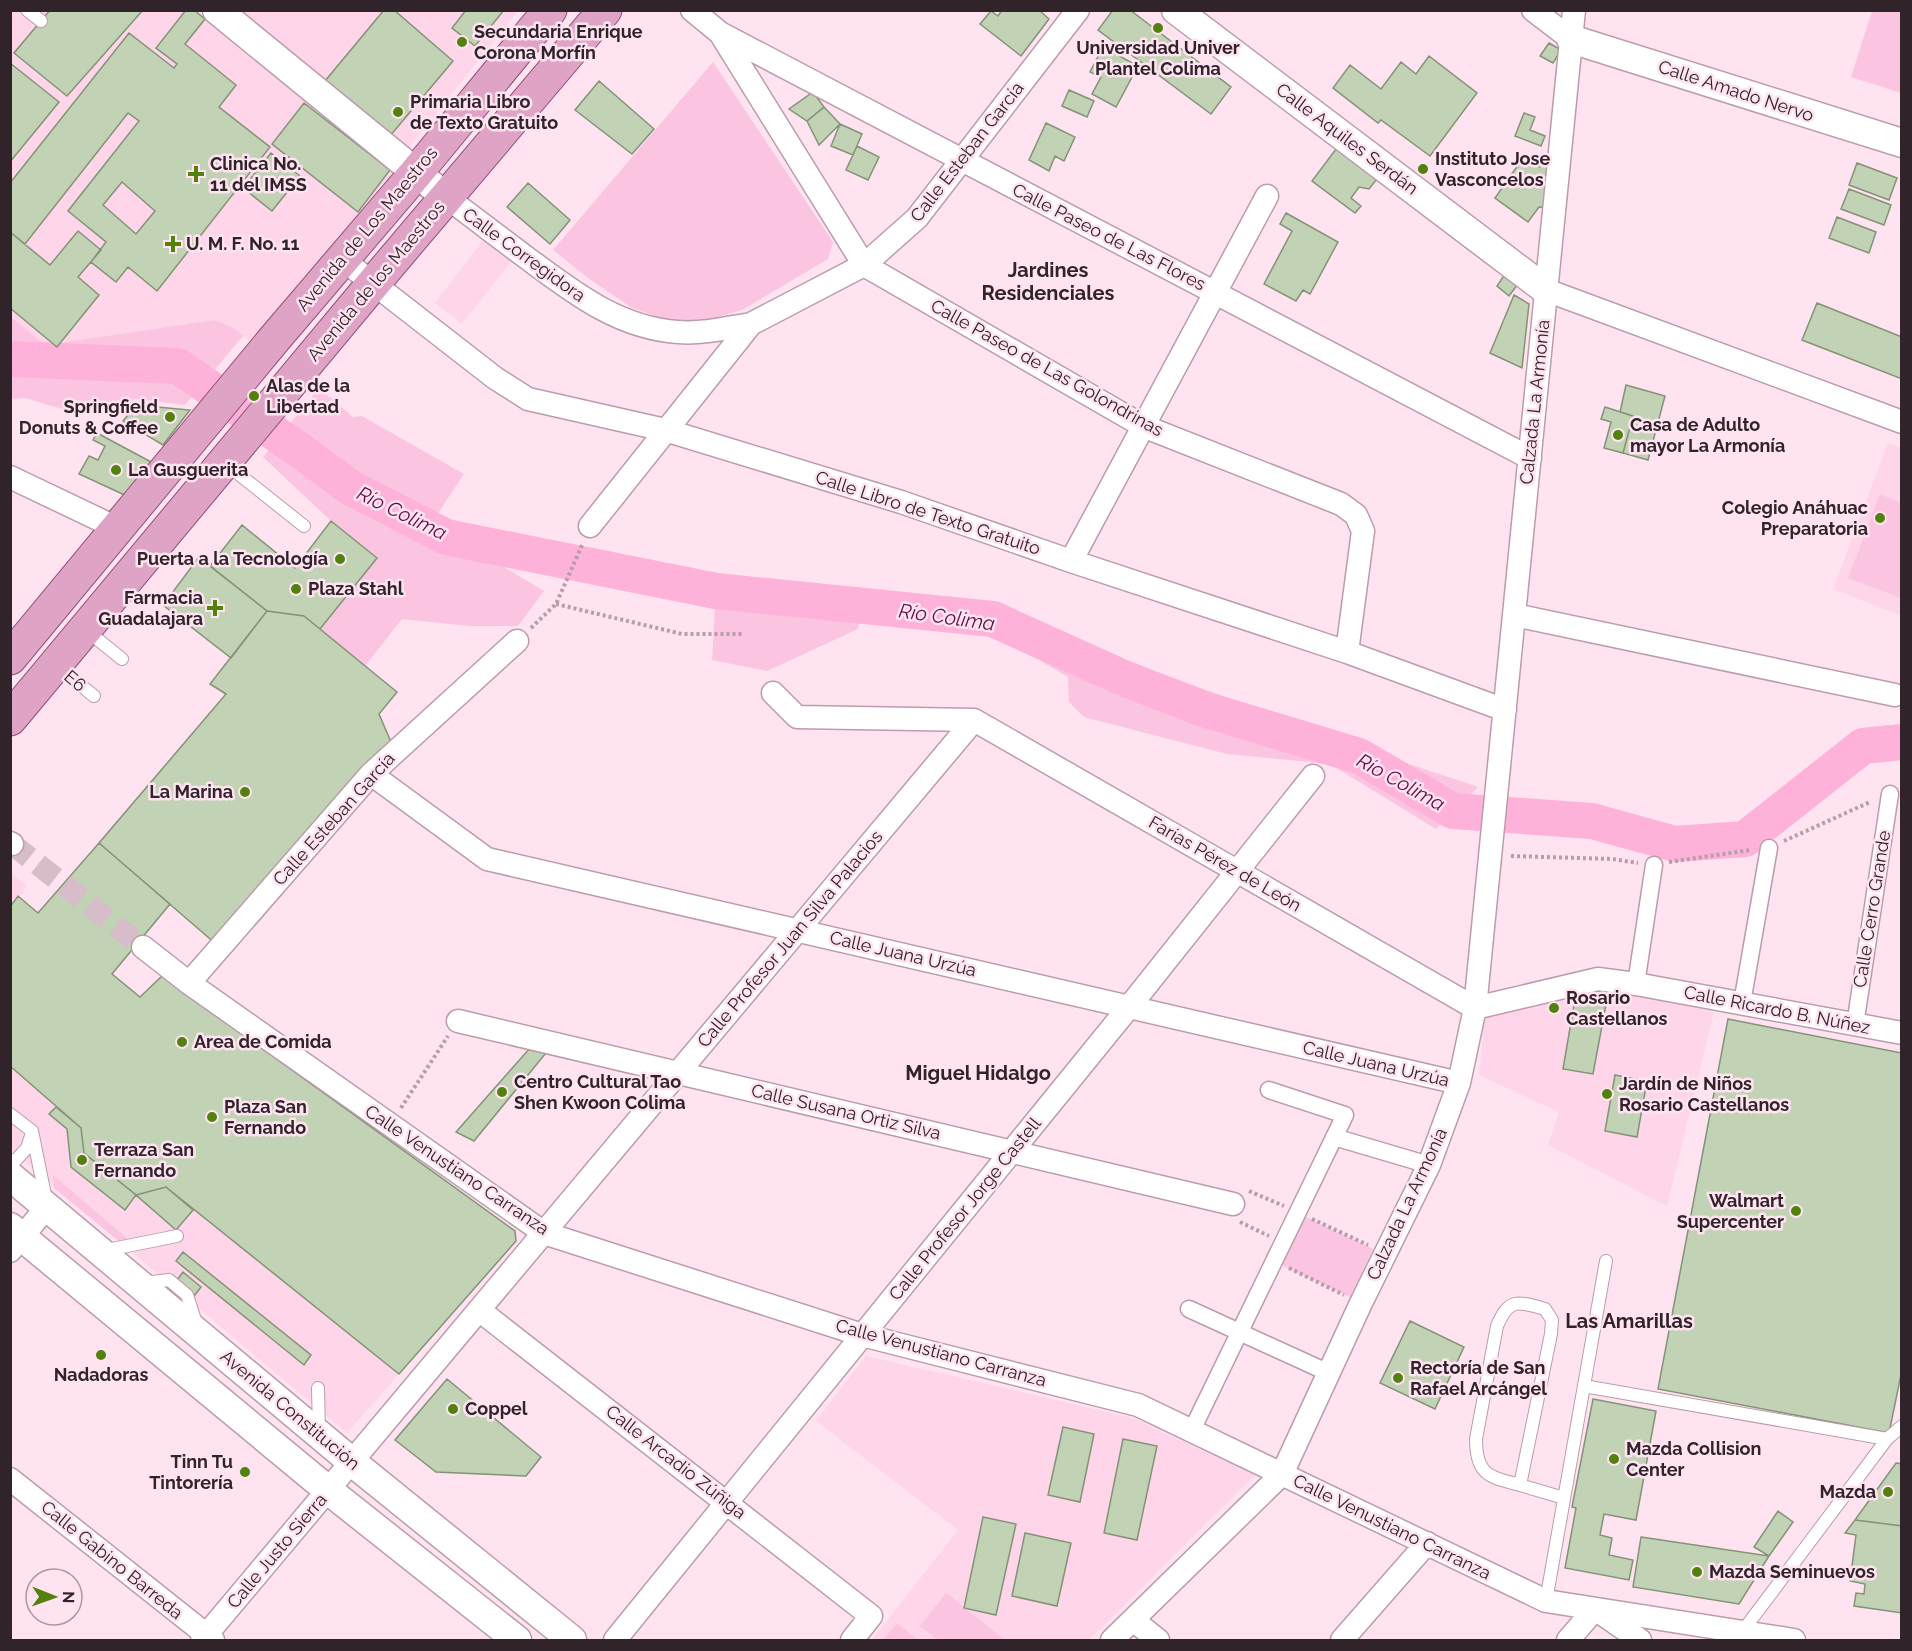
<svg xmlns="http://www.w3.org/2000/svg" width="1912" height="1651" viewBox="0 0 1912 1651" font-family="Raleway,sans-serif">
<rect width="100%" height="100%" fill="#ffe3f1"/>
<path fill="#fed5e9" d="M10 11H193L397 172 253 344 234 328 215 320 45 345 11 317Z
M236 11H518L406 151Z
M486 236 514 258 462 324 435 303Z
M1888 443 1901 448V616L1833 589Z
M99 843 170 904 112 974 140 997 162 976 515 1231 516 1241 347 1433 11 1150 10 872 27 886 19 897 38 913Z
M1595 986 1714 1012 1667 1206 1548 1145 1559 1112 1479 1075 1485 1012Z
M866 1356 1133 1418 1255 1475 1089 1640H872L958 1530 816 1421Z"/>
<path fill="#fbc5e1" d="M1872 11H1901V93L1851 77Z
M713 62 833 242 828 259 742 310 694 324 667 320 632 308 588 278 553 250Z
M11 317 45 345 215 320 234 328 243 336 185 405 135 399 110 413 79 414 25 398 11 399Z
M319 388 353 417 362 416 464 474 423 536 502 566 544 591 518 626H469L402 619 365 666 320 629 377 558 331 521 263 457Z
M1880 494 1901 503V598L1848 578Z
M728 575 869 590 858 629 767 671 712 660 716 584Z
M1020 621 1388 757 1478 787 1436 829 1330 764 1227 754 1084 717 1069 702 1068 677 1020 649Z
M53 1175 129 1240 120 1242 54 1188Z
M1304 1216 1373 1249 1350 1297 1281 1265Z
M946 1593 1005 1640H938L920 1626Z
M897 1623 918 1640H883Z"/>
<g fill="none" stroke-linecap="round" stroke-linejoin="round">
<path stroke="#feb2da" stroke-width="36" d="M10 359 178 366 302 452 351 488 446 537 716 591 993 619 1121 677 1200 708 1359 756 1453 811 1592 821 1675 844 1745 839 1863 746 1902 742"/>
</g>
<path fill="#c2d2b5" stroke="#849277" stroke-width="1.5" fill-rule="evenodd" d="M50 10H143L67 96 14 53Z
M186 10H194L205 19 185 44 236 85 219 107 270 147 157 291 128 267 116 282 91 262 106 242 68 211 139 121 128 113 25 244 10 232V183L129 33 174 68 177 64 156 48ZM122 182 155 211 136 234 103 205Z
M384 10H394L453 61 390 136 325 81Z
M466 10H504L475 46 452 28Z
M1002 10H1039L1049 19 1021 56 980 24 991 11 998 16Z
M1113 10H1130L1231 87 1211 114 1098 30Z
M1549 43 1561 50 1553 63 1540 56Z
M1103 47 1138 66 1116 107 1092 94 1101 77 1090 72Z
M1429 56 1477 93 1430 156 1381 120 1378 123 1333 88 1350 65 1381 89 1401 62 1416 74Z
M10 63 59 102 10 162Z
M599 81 654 129 632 154 575 110Z
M1069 90 1094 101 1087 117 1062 106Z
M813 92 824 107 807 121 789 109Z
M304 103 390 170 358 212 272 144Z
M824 107 840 124 819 145 807 121Z
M1524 113 1535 117 1530 130 1545 136 1541 146 1515 136Z
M1046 123 1075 137 1064 161 1055 156 1049 171 1029 160Z
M840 124 862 134 853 155 831 146Z
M857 146 879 157 868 180 846 170Z
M1336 149 1377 179 1369 189 1359 187 1351 198 1361 206 1355 213 1312 181Z
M271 153 300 176 272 211 243 188Z
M1540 161 1555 162 1551 208 1539 207 1528 222 1495 198 1518 165H1536L1539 167Z
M1857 163 1897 178 1889 200 1849 185Z
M528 183 570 220 550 244 507 207Z
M1849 189 1891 205 1884 225 1841 209Z
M1286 213 1338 242 1310 294 1303 290 1296 301 1264 284 1292 231 1280 224Z
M1837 217 1876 232 1869 253 1829 238Z
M78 231 101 250 78 277 99 295 57 347 10 308V232L50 265Z
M1505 274 1518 284 1509 296 1497 286Z
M1514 295 1529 304 1522 368 1490 353Z
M1817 303 1902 337V379L1802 340Z
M1626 385 1665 396 1648 460 1623 453 1633 416 1620 412Z
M136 405 190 410 163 445 123 421Z
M1605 407 1633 416 1623 453 1604 448 1611 422 1601 419Z
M97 433 155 464 131 498 79 474 89 456 98 460 105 446 93 440Z
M331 521 377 558 320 629 304 616 267 611 210 566 242 525 295 568Z
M199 557 267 611 231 658 163 605Z
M267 611 304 616 397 692 379 714 391 742 217 945 99 843 226 694 210 684Z
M99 843 170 904 112 974 140 997 162 976 515 1231 516 1241 399 1374 166 1187 136 1195 84 1153 81 1128 10 1066V907L18 896 38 913Z
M1576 993 1607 999 1593 1074 1563 1069Z
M1728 1019 1902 1053V1370L1889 1433 1658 1389Z
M530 1048 546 1053 474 1141 456 1132Z
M1615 1075 1647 1081 1637 1137 1605 1131Z
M56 1107 81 1128 84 1153 136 1195 125 1210 71 1167 67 1129 49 1114Z
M166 1187 193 1210 176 1230 136 1195Z
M183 1252 311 1355 304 1365 176 1261Z
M183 1272 201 1287 195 1295 177 1280Z
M1410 1321 1464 1347 1435 1409 1380 1383Z
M447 1379 541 1457 526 1476 436 1472 395 1440Z
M1593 1399 1656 1411 1636 1520 1604 1514 1600 1535 1612 1538 1609 1555 1633 1560 1629 1580 1565 1568 1576 1508 1572 1507Z
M1063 1427 1094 1434 1080 1502 1048 1495Z
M1123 1439 1157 1446 1137 1540 1104 1533Z
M1896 1463 1902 1464V1526L1855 1520Z
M1778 1511 1793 1522 1769 1556 1754 1547Z
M983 1517 1016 1524 996 1615 964 1608Z
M1855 1520 1902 1526V1613L1854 1606 1856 1593 1864 1594 1865 1584 1850 1581 1856 1535 1845 1533Z
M1025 1533 1071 1543 1057 1606 1012 1596Z
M1641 1537 1769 1556 1739 1604 1633 1587Z"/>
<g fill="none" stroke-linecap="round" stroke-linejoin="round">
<path stroke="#d6bdc9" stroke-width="22" stroke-dasharray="22 11" stroke-linecap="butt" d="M12 844 143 947"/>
<g stroke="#bc9cac" stroke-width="14">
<path id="service" d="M27 10 41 21
M226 464 304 526
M86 630 122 659
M57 666 94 696
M10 1114 32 1131 46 1200
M10 1160 15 1161 27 1148 32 1133
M102 1251 177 1236
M143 1283 169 1280 187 1295 196 1323
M1584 1386 1887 1439
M318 1388 319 1431
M1520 1485C1489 1477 1476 1475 1476 1439L1497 1326C1509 1298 1517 1301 1545 1309L1552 1320 1551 1334 1520 1485 1564 1498
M1546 1601 1606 1261
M1742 1632 1887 1439 1902 1426"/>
</g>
<g stroke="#bc9cac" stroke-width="19">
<path id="pedestrian" d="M1636 984 1654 865
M1742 1003 1769 848
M1855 1025 1890 794
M1334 1137 1429 1165
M1189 1309 1329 1373
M1192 1430 1345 1115 1269 1090"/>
</g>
<g stroke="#bc9cac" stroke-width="25">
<path id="minor" d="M692 10 720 33 1530 458
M1533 10 1571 39
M720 33 864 265 1143 426 1341 504 1356 515 1363 531 1347 652
M446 197C473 217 500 238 527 258 573 292 618 328 678 332 702 334 727 328 751 324
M342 259 495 378 528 399 665 430 901 502 1071 561 1347 652 1505 710
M1546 290 1902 422
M10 477 119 529
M590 526 751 324 864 265 917 218 1078 10
M1071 561 1267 196
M1514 615 1895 695
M773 693 797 717 974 720 1475 1008 1598 979 1636 984 1902 1033
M371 774 487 859 1459 1083
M10 843 12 844
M143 947 189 983 544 1233 862 1335 1138 1405 1546 1601 1794 1640
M189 983 371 774 517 641
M458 1021 1233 1204
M10 1251 47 1207
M479 1310 871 1616 852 1640
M10 1479 213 1640
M1133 1620 1158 1640
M202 1640 974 720
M615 1640 1129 1007 1313 776
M1112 1640 1282 1474 1361 1303 1429 1165 1459 1083 1475 1008 1574 10
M1342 1640 1427 1543
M1568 1640 1595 1609 1640 1640"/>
</g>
<g stroke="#bc9cac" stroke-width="31">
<path id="tertiary" d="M217 10 446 197
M1176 10 1546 290
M1571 39 1902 143
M10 1176 352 1462 572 1640
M10 1227 328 1490 517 1640"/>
</g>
<g stroke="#934f75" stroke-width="35">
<path id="primary" d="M10 658 276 337 416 173 550 10
M10 719 372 285 605 10"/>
</g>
<path stroke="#b49ea9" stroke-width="4" stroke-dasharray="3 3" stroke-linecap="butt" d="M556 604 682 634H744
M531 628 556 604 583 543
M1784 841 1870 802
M1511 856 1612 859 1638 863
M1669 862 1751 850
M401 1108 448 1036
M1249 1191 1284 1206
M1312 1219 1368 1245
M1240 1222 1269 1236
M1289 1268 1344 1295"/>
<use href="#service" stroke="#fff" stroke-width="12"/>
<use href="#pedestrian" stroke="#fff" stroke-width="16"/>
<use href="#minor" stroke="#fff" stroke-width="22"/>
<use href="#tertiary" stroke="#fff" stroke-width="28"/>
<use href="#primary" stroke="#dea3c5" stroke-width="33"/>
</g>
<g fill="#53810d" stroke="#ffe3f1" stroke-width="2">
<circle cx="1158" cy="28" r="6"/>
<circle cx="462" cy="42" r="6"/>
<circle cx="398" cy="112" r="6"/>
<circle cx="1423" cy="169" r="6"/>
<path d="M193 165h6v6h6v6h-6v6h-6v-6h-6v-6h6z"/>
<path d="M170 235h6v6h6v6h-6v6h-6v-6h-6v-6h6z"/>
<circle cx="254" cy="396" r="6"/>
<circle cx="170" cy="417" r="6"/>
<circle cx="1618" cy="435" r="6"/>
<circle cx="116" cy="470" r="6"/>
<circle cx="1880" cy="518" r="6"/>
<circle cx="340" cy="559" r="6"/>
<circle cx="296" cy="589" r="6"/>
<path d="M212 599h6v6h6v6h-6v6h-6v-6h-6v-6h6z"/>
<circle cx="245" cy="792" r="6"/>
<circle cx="1554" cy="1008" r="6"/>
<circle cx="182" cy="1042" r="6"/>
<circle cx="502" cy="1092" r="6"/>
<circle cx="1607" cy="1094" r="6"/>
<circle cx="212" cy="1117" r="6"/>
<circle cx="82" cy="1160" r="6"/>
<circle cx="1796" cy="1211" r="6"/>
<circle cx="101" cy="1355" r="6"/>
<circle cx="1398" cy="1378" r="6"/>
<circle cx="453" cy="1409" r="6"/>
<circle cx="1614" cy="1459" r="6"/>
<circle cx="245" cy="1472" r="6"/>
<circle cx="1888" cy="1492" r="6"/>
<circle cx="1697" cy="1572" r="6"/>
</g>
<g text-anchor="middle" stroke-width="5" stroke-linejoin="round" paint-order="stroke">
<g font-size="18" font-weight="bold" fill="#30242a" stroke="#ffe3f1" text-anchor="start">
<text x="474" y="38">Secundaria Enrique<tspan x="474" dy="21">Corona Morfín</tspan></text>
<text x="1158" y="54" text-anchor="middle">Universidad Univer<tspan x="1158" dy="21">Plantel Colima</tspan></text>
<text x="410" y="108">Primaria Libro<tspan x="410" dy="21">de Texto Gratuito</tspan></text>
<text x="1435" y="165">Instituto Jose<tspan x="1435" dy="21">Vasconcelos</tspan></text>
<text x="210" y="170">Clinica No.<tspan x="210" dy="21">11 del IMSS</tspan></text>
<text x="186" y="250">U. M. F. No. 11</text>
<text x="266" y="392">Alas de la<tspan x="266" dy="21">Libertad</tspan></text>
<text x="158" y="413" text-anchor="end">Springfield<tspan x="158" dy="21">Donuts &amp; Coffee</tspan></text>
<text x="1630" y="431">Casa de Adulto<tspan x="1630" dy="21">mayor La Armonía</tspan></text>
<text x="128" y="476">La Gusguerita</text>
<text x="1868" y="514" text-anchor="end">Colegio Anáhuac<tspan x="1868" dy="21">Preparatoria</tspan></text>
<text x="328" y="565" text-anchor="end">Puerta a la Tecnología</text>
<text x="308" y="595">Plaza Stahl</text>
<text x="203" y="604" text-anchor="end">Farmacia<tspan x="203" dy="21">Guadalajara</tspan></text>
<text x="233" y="798" text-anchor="end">La Marina</text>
<text x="1566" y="1004">Rosario<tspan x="1566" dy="21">Castellanos</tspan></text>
<text x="194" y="1048">Area de Comida</text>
<text x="514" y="1088">Centro Cultural Tao<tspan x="514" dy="21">Shen Kwoon Colima</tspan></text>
<text x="1619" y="1090">Jardín de Niños<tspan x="1619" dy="21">Rosario Castellanos</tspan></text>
<text x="224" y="1113">Plaza San<tspan x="224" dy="21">Fernando</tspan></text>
<text x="94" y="1156">Terraza San<tspan x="94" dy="21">Fernando</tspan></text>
<text x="1784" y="1207" text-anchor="end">Walmart<tspan x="1784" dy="21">Supercenter</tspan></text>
<text x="1410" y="1374">Rectoría de San<tspan x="1410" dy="21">Rafael Arcángel</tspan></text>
<text x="101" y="1381" text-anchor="middle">Nadadoras</text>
<text x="465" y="1415">Coppel</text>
<text x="1626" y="1455">Mazda Collision<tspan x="1626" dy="21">Center</tspan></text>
<text x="233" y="1468" text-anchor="end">Tinn Tu<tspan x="233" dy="21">Tintorería</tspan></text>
<text x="1876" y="1498" text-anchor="end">Mazda</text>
<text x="1709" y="1578">Mazda Seminuevos</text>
</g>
<g font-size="18" fill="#30242a" stroke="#ffe3f1">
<text transform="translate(1736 91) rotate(18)" y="6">Calle Amado Nervo</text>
<text transform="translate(1347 139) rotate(37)" y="6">Calle Aquiles Serdán</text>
<text transform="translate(967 152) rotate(-52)" y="6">Calle Esteban García</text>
<text transform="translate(367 229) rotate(-50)" y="6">Avenida de Los Maestros</text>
<text transform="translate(1109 237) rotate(27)" y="6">Calle Paseo de Las Flores</text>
<text transform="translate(524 255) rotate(36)" y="6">Calle Corregidora</text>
<text transform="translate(376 281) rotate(-50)" y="6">Avenida de los Maestros</text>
<text transform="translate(1047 368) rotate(29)" y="6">Calle Paseo de Las Golondrinas</text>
<text transform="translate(1535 402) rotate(-84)" y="6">Calzada La Armonía</text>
<text transform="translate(928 513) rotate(18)" y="6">Calle Libro de Texto Gratuito</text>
<text transform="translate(75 681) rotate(40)" y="6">E6</text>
<text transform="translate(334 819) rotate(-48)" y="6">Calle Esteban García</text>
<text transform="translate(1225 864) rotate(30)" y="6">Farías Pérez de León</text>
<text transform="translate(1872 909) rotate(-81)" y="6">Calle Cerro Grande</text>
<text transform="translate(790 939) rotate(-50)" y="6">Calle Profesor Juan Silva Palacios</text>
<text transform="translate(903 954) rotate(13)" y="6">Calle Juana Urzúa</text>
<text transform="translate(1777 1010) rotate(11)" y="6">Calle Ricardo B. Núñez</text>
<text transform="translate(1376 1064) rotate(13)" y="6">Calle Juana Urzúa</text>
<text transform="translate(846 1112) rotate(13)" y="6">Calle Susana Ortiz Silva</text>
<text transform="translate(457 1170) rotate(34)" y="6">Calle Venustiano Carranza</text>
<text transform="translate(1407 1204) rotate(-65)" y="6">Calzada La Armonía</text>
<text transform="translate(965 1209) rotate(-51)" y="6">Calle Profesor Jorge Castell</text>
<text transform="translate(941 1353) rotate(15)" y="6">Calle Venustiano Carranza</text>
<text transform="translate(290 1410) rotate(40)" y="6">Avenida Constitución</text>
<text transform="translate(676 1462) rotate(38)" y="6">Calle Arcadio Zúñiga</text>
<text transform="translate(1392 1527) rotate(26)" y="6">Calle Venustiano Carranza</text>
<text transform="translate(277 1551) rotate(-50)" y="6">Calle Justo Sierra</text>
<text transform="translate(112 1560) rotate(39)" y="6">Calle Gabino Barreda</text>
</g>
<g font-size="20" font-weight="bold" fill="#30242a" stroke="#ffe3f1">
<text x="1048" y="277">Jardines<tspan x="1048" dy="23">Residenciales</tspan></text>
<text x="978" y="1080">Miguel Hidalgo</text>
<text x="1629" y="1328">Las Amarillas</text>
</g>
<g font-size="20" font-style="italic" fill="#601043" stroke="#ffe3f1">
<text transform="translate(402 513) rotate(26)" y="7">Río Colima</text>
<text transform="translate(947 617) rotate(8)" y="7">Río Colima</text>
<text transform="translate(1401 782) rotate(29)" y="7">Río Colima</text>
</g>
</g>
<rect width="1912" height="1651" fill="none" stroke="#30242a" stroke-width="24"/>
<g transform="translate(54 1597) rotate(91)"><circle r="28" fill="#ffe3f1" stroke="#ac97a1" stroke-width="1.5"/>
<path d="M0-4.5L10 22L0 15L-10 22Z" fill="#53810d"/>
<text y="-9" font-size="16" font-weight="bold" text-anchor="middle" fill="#30242a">N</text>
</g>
</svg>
